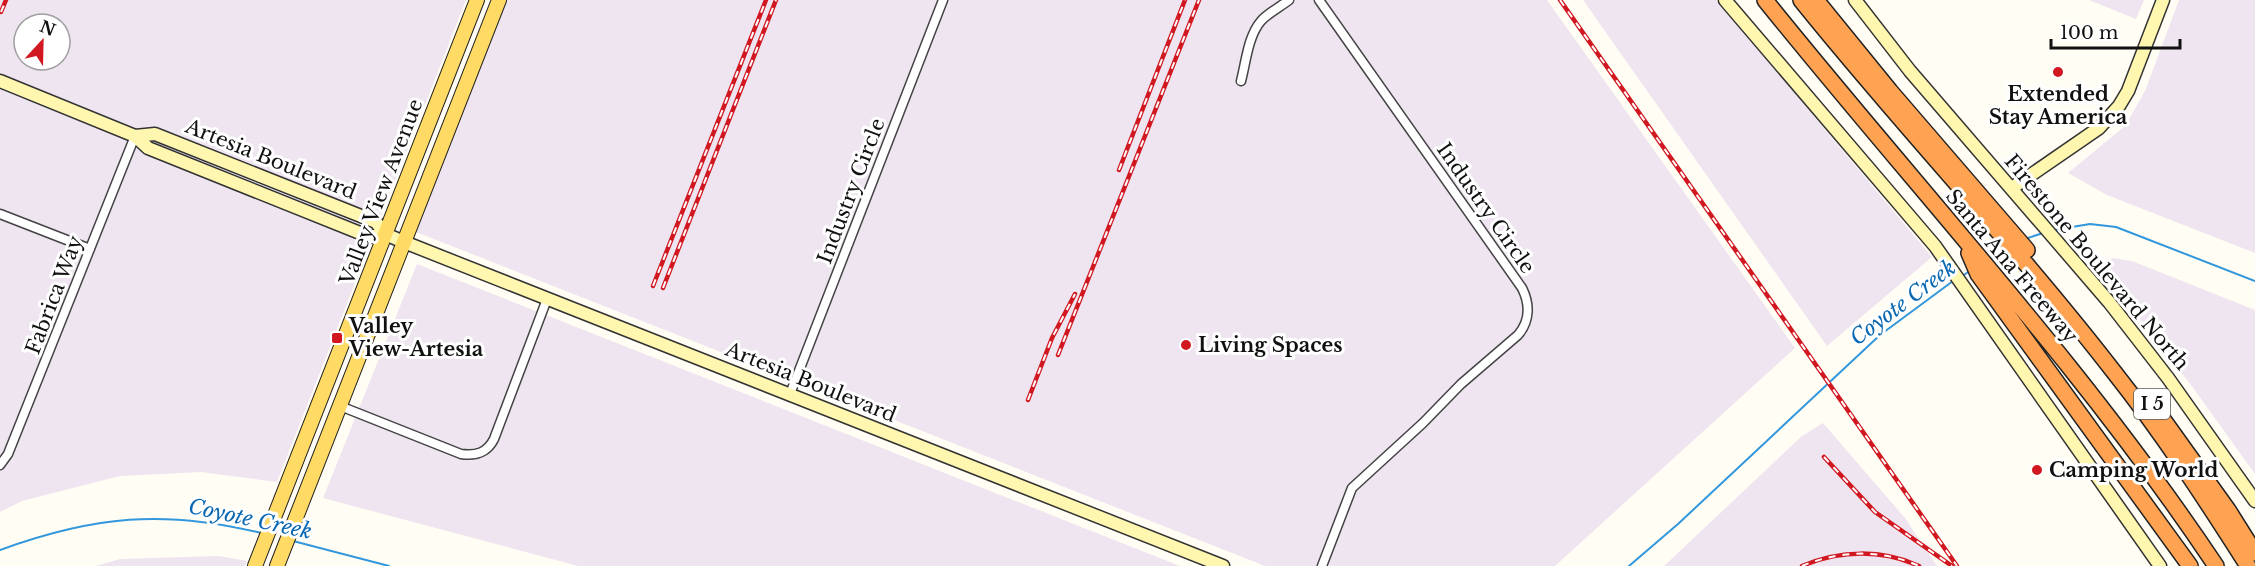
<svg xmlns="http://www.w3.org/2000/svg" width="2255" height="566" viewBox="0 0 2255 566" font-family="'Libre Baskerville',serif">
<rect width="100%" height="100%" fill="#fffdf4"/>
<path fill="#eee5f0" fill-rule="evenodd" d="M0 0H466L277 482 201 472 120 476 22 501 0 512ZM24 24H60V60H24Z
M506 0H1547L1795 348 1555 566H1265L416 232Z
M1583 0H1716L1932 257 1827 346Z
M2089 0H2144L2136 19Z
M2179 0H2255V253L2107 195 2068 173 2125 126 2145 91Z
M2113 258 2132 261 2255 310V474L2191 385 2097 266Z
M417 264 1180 566H578L323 498Z
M1823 423 1905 518 1937 566H1664L1802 436Z
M219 556 247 561 245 566H96L120 559Z"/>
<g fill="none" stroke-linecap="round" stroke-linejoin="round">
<path stroke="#3297dc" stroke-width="2" d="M2054 230 2090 224 2116 227 2255 281
M2025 239 2043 233
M1989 260 2008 249
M1961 277 1971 270
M293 541 389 566
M0 550C93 516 164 509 261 533
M1629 566 1678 524 1880 335 1953 281"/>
<g stroke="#444" stroke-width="11">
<path id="street" d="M1319 0 1522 288C1530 304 1530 321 1518 335L1461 384 1423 423 1352 488 1322 566
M1241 81C1246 62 1248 36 1261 21 1268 13 1280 7 1289 0
M0 214 90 249
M790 394 943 0
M340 406 461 454C476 456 487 453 494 439L547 299
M0 465 8 454 135 136"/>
</g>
<g stroke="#333" stroke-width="15">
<path id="secondary" d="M1725 0 1935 246 2160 566
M1855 0 1910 71 2109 302 2168 378 2255 501
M0 81 135 136 148 148 370 237 385 234
M135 136 155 134 376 222 385 234 404 242 1223 566
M2012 188 2099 128 2119 106 2128 91 2163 0"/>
</g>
<g stroke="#222" stroke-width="16">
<path id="primary" d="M255 566 477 0
M277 566 499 0"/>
</g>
<g stroke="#222" stroke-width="18">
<path id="highway" d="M1765 0C1916 188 2082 365 2216 566
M1801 0C1902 126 2015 244 2114 372 2163 434 2206 500 2248 566
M1816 0 1890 91 2027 250
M1969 253 1978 274 2190 566
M2157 411 2228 510 2255 553"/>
</g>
<use href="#street" stroke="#fff" stroke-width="8"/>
<use href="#secondary" stroke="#fff7af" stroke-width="12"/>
<use href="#primary" stroke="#ffda64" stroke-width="14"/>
<use href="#highway" stroke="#ffa252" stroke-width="15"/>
<g stroke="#d11820" stroke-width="4.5">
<path id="rail" d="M1560 0 1957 566
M1 12 6 0
M1119 170 1185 0
M653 286 766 0
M663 288 776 0
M1058 355 1199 0
M1028 400 1052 338 1075 294
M1824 457 1875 512 1952 566
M1802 566C1840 550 1882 549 1919 566"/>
</g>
<use href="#rail" stroke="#fff" stroke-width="2" stroke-dasharray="7" stroke-linecap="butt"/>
</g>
<g fill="#d11820" stroke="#fff" stroke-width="2">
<circle cx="2058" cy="72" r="6"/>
<rect x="331" y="332" width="12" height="12" rx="3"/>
<circle cx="1186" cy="345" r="6"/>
<circle cx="2037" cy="470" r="6"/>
</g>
<g text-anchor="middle" stroke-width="6" stroke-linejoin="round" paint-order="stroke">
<rect fill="#fff" stroke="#585858" stroke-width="1.5" x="2134" y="389" width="36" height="30" rx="4.5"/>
<g font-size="18" font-weight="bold" fill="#111">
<text x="2152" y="410">I 5</text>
</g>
<g font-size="20" font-weight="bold" fill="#111" stroke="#fff" text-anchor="start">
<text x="2058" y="101" text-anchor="middle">Extended<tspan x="2058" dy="23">Stay America</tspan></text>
<text x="349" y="333">Valley<tspan x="349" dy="23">View-Artesia</tspan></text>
<text x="1198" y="352">Living Spaces</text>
<text x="2049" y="477">Camping World</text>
</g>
<g font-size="20" fill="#111" stroke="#fff">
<text transform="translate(271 159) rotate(22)" y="7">Artesia Boulevard</text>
<text transform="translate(851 191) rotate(-69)" y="7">Industry Circle</text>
<text transform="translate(381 192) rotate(-69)" y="7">Valley View Avenue</text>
<text transform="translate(1486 208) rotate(55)" y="7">Industry Circle</text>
<text transform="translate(2097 262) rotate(50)" y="7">Firestone Boulevard North</text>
<text transform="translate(2012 266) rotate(50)" y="7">Santa Ana Freeway</text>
<text transform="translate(54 295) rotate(-69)" y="7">Fabrica Way</text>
<text transform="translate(811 382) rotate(22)" y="7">Artesia Boulevard</text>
</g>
<g font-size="21" font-style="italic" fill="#0a68b2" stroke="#fff">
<text transform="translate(1903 303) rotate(-37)" y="7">Coyote Creek</text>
<text transform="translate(250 519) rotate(12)" y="7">Coyote Creek</text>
</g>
</g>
<g transform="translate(42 42) rotate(22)"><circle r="28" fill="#ffffff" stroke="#a0a0a0" stroke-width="1.5"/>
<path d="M0-4.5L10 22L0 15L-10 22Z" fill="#d11820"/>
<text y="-9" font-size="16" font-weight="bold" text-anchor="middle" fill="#111111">N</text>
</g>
<path d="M2051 39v9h129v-9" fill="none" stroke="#111111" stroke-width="3"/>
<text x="2060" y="39" font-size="18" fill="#111111" stroke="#ffffff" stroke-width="4.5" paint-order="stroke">100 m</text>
</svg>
